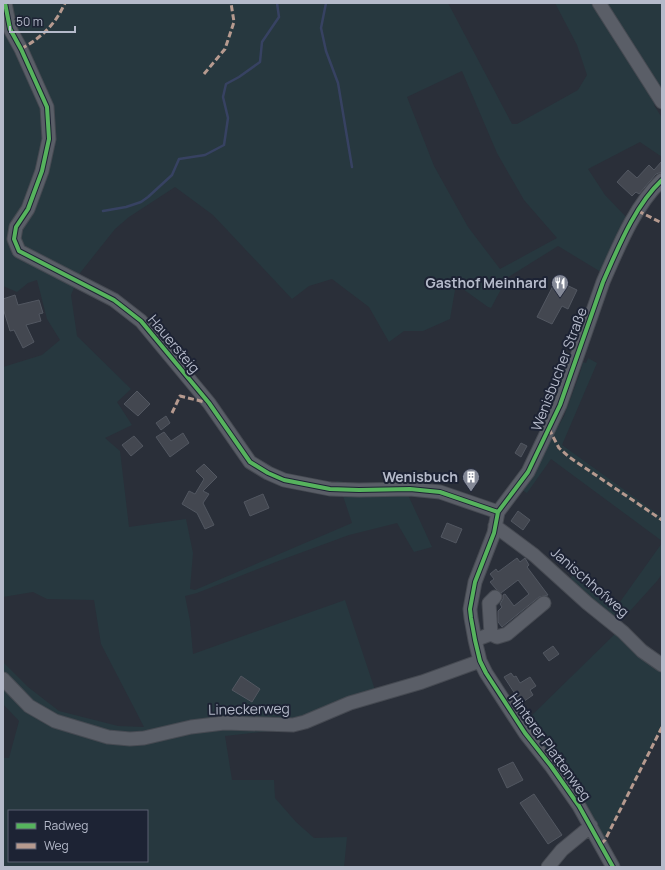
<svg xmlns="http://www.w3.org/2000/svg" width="665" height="870" viewBox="0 0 665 870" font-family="Manrope,sans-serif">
<rect width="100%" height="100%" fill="#2a2f39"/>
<path fill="#27383f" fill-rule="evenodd" d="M3 3H448L512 124H517L578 90 587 75 577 45 555 3H662V97L661 101 654 105 662 118V157L640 142 588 169 605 195 628 219 601 272 558 246 507 278 491 308 488 307 456 284 450 319 423 331H404L389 342 369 307 332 279 309 286 292 299 213 215 175 187 129 217 115 229 80 273 71 295 77 336 131 389 117 402 132 425 105 438 120 451 129 527 186 519 193 553 190 589 195 590 352 523 343 496 317 493 337 481 364 485 403 484 432 547 414 552 397 523 349 535 281 560 197 593 185 596 190 621 193 654 345 600 377 696 306 727 225 736 232 780H274L275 798 296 822 314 838 347 837 344 867H3V758H9L19 721 3 704V662L28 687 59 711 118 726 144 727 101 644 94 600 47 599 33 592 3 597V367L42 355 60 340 47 319 37 280 28 283 17 292 3 286ZM462 71 497 153 524 200 557 238 500 269 468 227 434 166 407 97ZM9 811H147V861H9Z
M588 358 597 363 562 445 662 517V541L551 459 527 493 522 490 503 498 528 460 559 425 564 416 580 373 583 362 586 363Z
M662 543V574L657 581 620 622 662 662V727L605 840 524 723 617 632 567 585 573 574 615 609Z"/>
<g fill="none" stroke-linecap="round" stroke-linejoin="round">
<path stroke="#374262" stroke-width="2.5" d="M326 3 321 28 326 51 338 83 352 167
M103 211 126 207 141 202 148 197 172 175 179 159 205 155 224 145 228 118 223 97 226 84 239 77 260 62 262 42 279 17 277 3"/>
</g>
<path fill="#434750" stroke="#525761" d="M662 161V172L656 174 639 194 636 192 632 196 617 182 628 170 637 178 649 165 654 170Z
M556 280 577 290 568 309 562 306 552 324 537 317Z
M15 295 18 305 39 300 43 313 39 314 41 321 26 325 34 342 23 348 14 330 10 331 3 308V299Z
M137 391 150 404 138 416 124 404Z
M166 416 170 423 161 430 156 423Z
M164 432 171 441 183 433 189 443 170 457 156 437Z
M134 436 143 446 131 456 122 445Z
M521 443 527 446 521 457 515 453Z
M204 464 217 477 203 491 209 494 203 503 214 525 205 529 197 513 182 504 189 491 195 494 204 479 196 471Z
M263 494 269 508 250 516 244 502Z
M518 511 530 520 523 530 511 521Z
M447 523 462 529 456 543 441 537Z
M517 558 520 562 525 558 529 565 527 567 548 595 539 597 502 627 498 622V611L502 607 500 604 503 599V595L505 594 514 606 529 594 518 580 501 593 496 589 490 582 494 579 490 574 496 569 498 572Z
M553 646 559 654 549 661 543 653Z
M511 673 514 677 516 676 520 683 530 677 536 686 530 690 533 695 523 702 521 698 519 700 504 677Z
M241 676 260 689 252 702 232 690Z
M513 762 523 780 507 788 498 769Z
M534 794 562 835 548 844 520 803Z"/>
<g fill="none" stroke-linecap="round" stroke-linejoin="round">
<g stroke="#464a52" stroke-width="15">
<path id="minor" d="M5 3 10 29 21 49 47 107 49 139 42 171 28 209 16 227 14 239 19 251 114 300 141 321 209 403 250 462 268 473 284 480 330 489 359 490 410 489 440 492 498 512
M599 3 662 102
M495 526 534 555 587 603 623 632 642 651 662 665
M491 634 489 603 495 597
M475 640 491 634 497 637 507 634 544 603
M3 679 29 706 55 721 108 737 130 739 144 738 191 727 224 723 293 725 305 722 350 703 422 682 480 661
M548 867 562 850 591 826
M613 867 579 806 551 766 525 733 486 673 480 661 475 640 471 618 470 609 475 582 494 533 498 512 528 472 560 405 603 282C618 248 635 205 662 180"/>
</g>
<use href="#minor" stroke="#5a5e67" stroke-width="13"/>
<path stroke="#b69a8f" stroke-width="3" stroke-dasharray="6 3" stroke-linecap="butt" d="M21 49C42 37 55 25 65 3
M204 74 225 49 234 22 231 3
M661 101H662
M638 211 662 223
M172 413 180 396 209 403
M549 429 559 448 569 457 662 520
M601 844 605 840 662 727"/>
<g stroke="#1d2334" stroke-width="6">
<path id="cycleway" d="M5 3 10 29 21 49 47 107 49 139 42 171 28 209 16 227 14 239 19 251 114 300 141 321 209 403 250 462 268 473 284 480 330 489 359 490 410 489 440 492 498 512
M613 867 579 806 551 766 525 733 486 673 480 661 475 640 471 618 470 609 475 582 494 533 498 512 528 472 560 405 603 282C618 248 635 205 662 180"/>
</g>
<use href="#cycleway" stroke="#56b35d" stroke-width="4"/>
</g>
<defs>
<g id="restaurant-pin" transform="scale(0.9)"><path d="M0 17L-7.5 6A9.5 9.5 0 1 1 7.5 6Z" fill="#848997" stroke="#1d2334"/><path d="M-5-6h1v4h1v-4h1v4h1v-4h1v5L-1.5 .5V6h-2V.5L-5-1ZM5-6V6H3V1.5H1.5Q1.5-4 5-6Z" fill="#fff"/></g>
<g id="building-pin" transform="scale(0.9)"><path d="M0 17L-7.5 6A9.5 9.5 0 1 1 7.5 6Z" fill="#848997" stroke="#1d2334"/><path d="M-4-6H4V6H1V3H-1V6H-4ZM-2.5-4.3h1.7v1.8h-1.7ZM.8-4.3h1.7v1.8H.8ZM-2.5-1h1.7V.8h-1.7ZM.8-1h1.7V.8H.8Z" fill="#fff"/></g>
</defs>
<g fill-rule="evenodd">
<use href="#restaurant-pin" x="560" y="283"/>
<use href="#building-pin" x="471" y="477"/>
</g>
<g text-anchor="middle" stroke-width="4" stroke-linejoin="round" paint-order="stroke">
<g font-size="14" font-weight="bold" fill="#b5baca" stroke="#1d2334" text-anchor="end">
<text x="547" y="288">Gasthof Meinhard</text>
<text x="458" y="482">Wenisbuch</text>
</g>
<g font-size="14" fill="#b5baca" stroke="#1d2334">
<text transform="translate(174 344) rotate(50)" y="5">Hauersteig</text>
<text transform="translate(559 369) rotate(-69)" y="5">Wenisbucher Straße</text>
<text transform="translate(590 582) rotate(41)" y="5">Janischhofweg</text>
<text transform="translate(249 709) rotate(-1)" y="5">Lineckerweg</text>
<text transform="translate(550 747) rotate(54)" y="5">Hinterer Plattenweg</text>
</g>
</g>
<rect width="665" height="870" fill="none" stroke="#b5baca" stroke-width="8"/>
<rect x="8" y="810" width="140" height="52" fill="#1d2334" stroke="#5a5f70"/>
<rect x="16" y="823" width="20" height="6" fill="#56b35d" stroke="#5a5f70"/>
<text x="44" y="830" font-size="12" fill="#b5baca">Radweg</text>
<rect x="16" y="843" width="20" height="6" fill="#b69a8f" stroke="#5a5f70"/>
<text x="44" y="850" font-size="12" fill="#b5baca">Weg</text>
<path d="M10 26v6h65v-6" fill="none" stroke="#b5baca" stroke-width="2"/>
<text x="16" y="26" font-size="12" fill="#b5baca" stroke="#1d2334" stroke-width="3" paint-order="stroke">50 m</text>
</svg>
